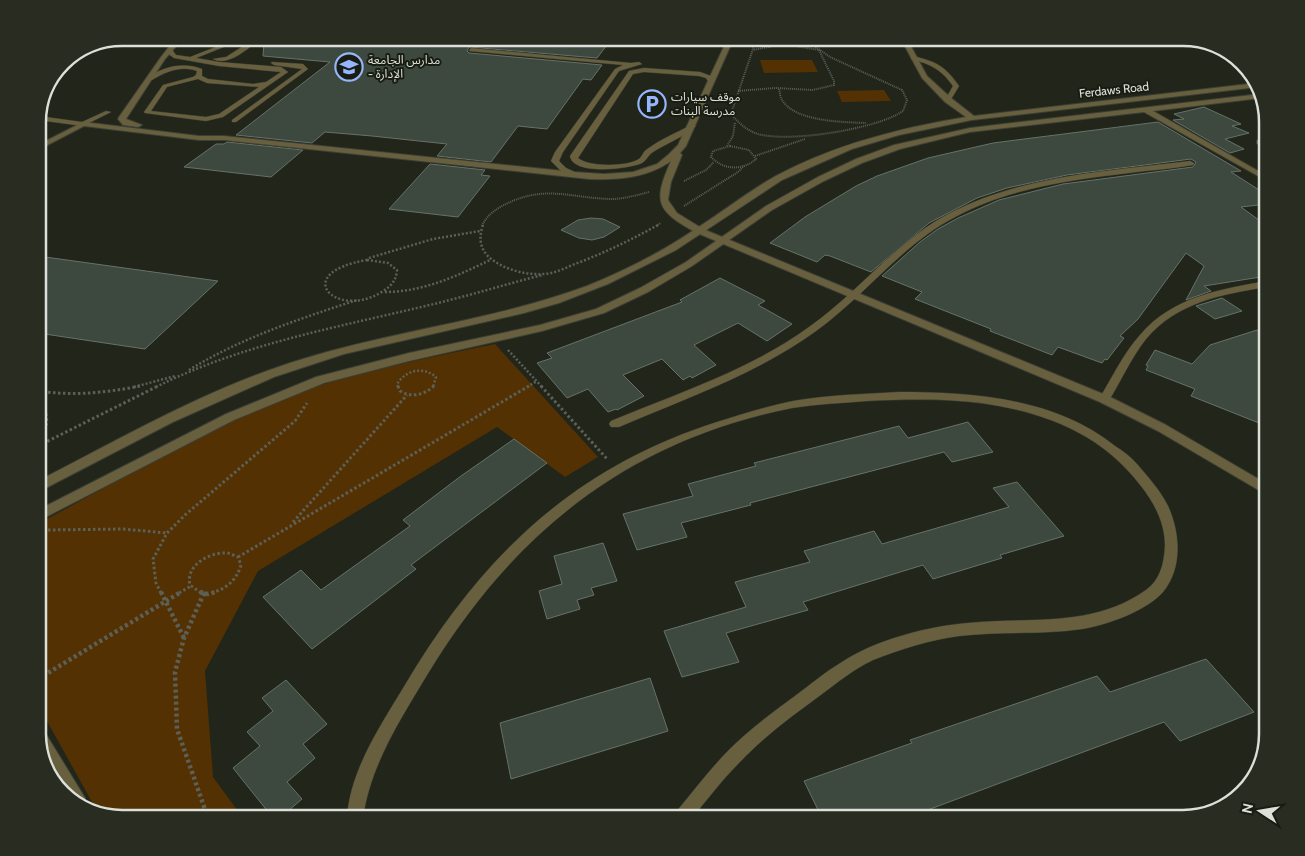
<svg xmlns="http://www.w3.org/2000/svg" width="1305" height="856" viewBox="0 0 1305 856" font-family="Cabin,'Noto Sans Arabic',sans-serif">
<rect width="100%" height="100%" fill="#21251a"/>
<path fill="#543103" d="M760 60H812L818 72 764 73Z
M884 90 891 101 842 102 837 91Z
M495 344 598 457 565 477 497 427 258 571 205 671 213 777 243 818H123L97 811 38 705V524C80 501 122 478 164 456 205 433 246 411 290 395 357 372 426 358 495 344Z"/>
<path fill="#3d483f" stroke="#667269" d="M610 41 597 58 469 47 467 51 469 53 602 65 591 80 583 79 547 129 518 126 491 162 437 156 447 144 372 136 325 132 312 143 236 135 330 62 263 56 264 43Z
M1204 107 1241 124 1232 126 1249 133 1225 139 1244 149 1230 153 1173 120 1184 119 1174 114Z
M1158 122 1241 171 1231 172 1267 195V204L1241 207 1267 226V276L1204 286 1211 291 1186 300 1204 266 1186 253 1138 319 1120 336 1124 338 1107 360 1105 359 1102 363 1058 347 1052 355 990 331 991 329 915 299 922 292 882 276 920 242 938 229 958 218 999 200 1063 184 1193 167 1196 162 1191 159 1067 175 1007 188 977 198 929 223 871 272 830 256 825 255 817 262 770 243 805 217 856 186 877 176 928 158 993 143Z
M227 142 303 150 271 177 184 167 216 144H224Z
M430 164 485 170 481 175 490 176 458 217 389 209Z
M591 218 603 219 620 227 604 237 592 240 579 238 561 230 578 220Z
M38 256 218 281 145 349 38 333Z
M720 278 765 301 758 305 792 324 767 341 738 323 694 345 716 365 692 378 690 376 683 380 662 359 623 375 644 396 617 410 616 409 608 412 588 389 567 398 537 363 552 358 547 353 682 302 680 300Z
M1222 298 1242 311 1215 319 1196 306Z
M1257 330 1267 337V415L1264 425 1191 396 1195 389 1146 370 1148 366 1146 365 1155 350 1192 364 1210 345Z
M968 422 993 452 952 462 944 452 750 503 751 505 681 523 687 537 637 550 623 514 693 496 688 484 756 466 754 463 899 426 908 438Z
M514 439 547 463 411 565 416 569 312 649 263 597 301 570 321 590 410 526 403 520 461 476Z
M1017 482 1064 536 1000 555 1002 558 933 579 923 565 803 602 808 610 726 633 739 662 682 677 664 631 746 607 735 582 810 562 804 551 874 531 882 544 1009 507 993 488Z
M603 543 617 581 591 588 594 595 577 600 580 609 547 619 539 591 562 584 554 556Z
M1206 659 1254 712 1180 741 1164 722 906 818H822L804 781 912 743 910 740 1097 676 1110 692Z
M650 678 668 731 511 779 500 723Z
M286 680 327 724 303 744 315 758 287 782 302 799 280 818H273L233 768 260 746 247 732 273 711 262 698Z"/>
<g fill="none" stroke-linecap="round" stroke-linejoin="round">
<g stroke="#3b3f35" stroke-width="1">
<path id="service" d="M1040 38H1176L1178 39 1175 41Z
M226 43H234L196 58 219 62 281 67 288 72 223 117 206 121 145 113 144 112 163 85 193 77 196 75 197 71C181 65 165 72 152 80L147 79C162 66 184 62 202 69V76L208 79 253 84 266 82 281 72 219 66 174 58 167 53V49L170 47 176 55 190 57ZM198 79 207 83 259 87 219 114 206 117 151 111 167 87Z
M248 43H255C244 52 227 66 213 59L226 57Z
M471 48 631 63 639 62 642 64 619 71 563 152 559 161 566 168 577 173 578 175 574 177 561 171 551 161 555 152 615 69 623 65 469 51Z
M913 56C937 62 945 66 959 86L950 101 945 100 953 86C941 69 930 64 911 59V57Z
M272 62 303 64 308 69 236 122H232V120L302 69 274 65 271 63Z
M644 68 700 72 711 76 714 82 709 83 706 78 699 76 644 72 633 74 578 158C588 167 627 167 639 159 642 157 643 152 646 150 659 140 676 133 691 125L696 126C684 137 667 143 653 152 648 155 647 160 642 163 629 169 573 176 570 156L629 71Z
M106 111 111 112 83 126 38 120V116L82 122Z
M1257 140 1267 142V146L1257 144Z
M1190 161 1194 163 1193 165C1172 169 1150 170 1129 173 1070 180 1010 188 957 216 902 244 866 295 816 331 757 374 686 398 619 427H611L609 424 611 421C678 393 750 370 809 327 859 292 896 241 950 213 1023 175 1110 171 1190 161Z
M1267 281V287C1223 294 1177 302 1146 339 1131 358 1121 381 1108 402H1100L1099 399C1112 378 1123 354 1140 335 1172 297 1221 289 1267 281Z
M899 392C973 392 1055 398 1115 446 1123 451 1131 457 1137 464 1148 477 1160 490 1168 506 1180 532 1183 568 1163 592 1146 611 1107 625 1082 629 1042 635 1000 631 959 636 929 640 901 649 873 660 854 669 838 682 822 694 792 716 763 737 738 764 721 781 707 800 692 818H674L676 812C692 793 707 773 724 755 745 733 770 714 795 696 810 685 825 672 842 662 875 640 929 626 968 623 1029 617 1093 628 1146 590 1160 580 1164 564 1165 546 1165 523 1155 504 1141 486 1105 439 1057 417 999 406 956 398 911 399 867 401 842 403 817 404 792 408 627 441 513 533 427 675 400 720 370 766 363 818H347C350 770 381 725 405 685 481 557 573 468 717 422 742 414 768 406 793 401 828 395 864 394 899 392Z"/>
</g>
<g stroke="#3b3f35" stroke-width="2">
<path id="pedestrian" d="M1260 94 1261 98 1153 111 1267 176V181L1144 112 970 132 900 149 862 163 824 181 772 210 692 266 648 292 604 313 542 331 409 361 324 383 234 420 38 521V510L226 414 316 377 409 353 540 325 596 309 640 288 686 262 766 206 818 177 856 159 894 145 970 128Z
M38 729 44 731 85 798 86 808C58 799 36 757 38 729Z"/>
</g>
<g stroke="#3b3f35" stroke-width="2">
<path id="minor" d="M727 40H733L686 146 680 153 682 155 671 182 668 200 677 213 703 229 1108 396 1166 425 1267 484V495L1158 431 1100 402 697 233C657 211 652 203 671 161 647 178 619 180 589 179L224 140H199L84 126 38 150V145L83 122 199 136H224L574 172 604 174 633 172 657 164 668 155 678 145Z
M172 43H179L165 59 126 119 142 125 138 127 123 125 118 119 119 117 161 57Z"/>
</g>
<g stroke="#3b3f35" stroke-width="2">
<path id="tertiary" d="M901 39H907L927 76 951 98 974 116 1257 83 1258 87 972 120 899 135 852 149 782 180 676 250 608 284 559 303 524 313 344 354 274 377 173 422 38 492V481C124 437 210 387 303 359 397 330 495 320 587 286 624 271 660 253 694 230 721 213 746 193 774 177 833 145 899 128 966 117L945 102 922 78Z"/>
</g>
<path stroke="#5c6056" stroke-width="2" stroke-dasharray="1 1" stroke-linecap="butt" d="M756 40 731 114C738 122 745 129 755 133 784 144 878 129 903 111L907 100 902 90 830 57 806 40
M779 89C780 92 780 97 782 100 795 122 844 122 866 123
M738 91 775 88 813 90 834 85V81L819 50 784 44 753 50
M727 146 733 136 735 122
M730 146 749 150 756 159C743 171 723 170 711 157L713 151Z
M755 156 805 139
M684 181 706 170 714 162
M684 206 738 172 744 166
M482 226C486 216 496 209 504 205 545 184 569 198 611 199 624 199 637 195 649 192
M656 226 661 223"/>
<path stroke="#5c6056" stroke-width="2.5" stroke-dasharray="2 2" stroke-linecap="butt" d="M483 225C478 239 480 252 494 261 509 271 527 275 545 274 556 273 565 268 575 264 604 253 631 240 658 225
M369 258 433 239 480 231
M367 260 388 263 397 270C396 282 390 287 380 293 335 319 290 273 367 260Z
M385 292C423 292 457 276 490 260
M508 350 542 387
M189 370C241 338 299 319 357 300
M134 387 175 376
M156 387C248 341 351 325 450 300 481 292 511 283 542 275
M398 387 397 384C406 370 423 366 436 377L433 387
M527 387 537 381"/>
<path stroke="#5c6056" stroke-width="3" stroke-dasharray="2.5 2.5" stroke-linecap="butt" d="M398 386 400 391C412 398 424 395 434 386
M541 386 608 460
M38 391C73 396 105 393 140 386
M38 407 46 414 47 423 38 438
M38 444H42L158 386
M293 522 407 395
M48 530 123 529 167 533
M238 557 529 386
M161 593 156 583 153 559 167 533 185 515 295 421 307 403
M179 593 191 586
M206 593H201L190 585C185 565 210 552 227 553 231 553 234 556 238 557L241 565C237 580 225 590 210 593"/>
<path stroke="#5c6056" stroke-width="4.5" stroke-dasharray="3 3" stroke-linecap="butt" d="M161 592 184 638
M200 592 208 594 216 592
M204 593 184 638 175 672 177 729 208 818
M38 679 181 592"/>
<use href="#service" fill="#685f3e" fill-rule="evenodd"/>
<use href="#pedestrian" fill="#685f3e" fill-rule="evenodd"/>
<use href="#minor" fill="#685f3e" fill-rule="evenodd"/>
<use href="#tertiary" fill="#685f3e" fill-rule="evenodd"/>
</g>
<defs>
<g id="school-ring" transform="scale(1.4375)"><circle r="9.5" fill="#181c11" stroke="#95b6fd" stroke-width="1.5"/><path d="M0-5L7-2L0 1L-7-2ZM-4 1L0 2.5L4 1V4Q0 6-4 4Z" fill="#95b6fd"/></g>
<g id="parking-ring" transform="scale(1.4375)"><circle r="9.5" fill="#181c11" stroke="#95b6fd" stroke-width="1.5"/><path d="M-3.5-5.5H1a3.5 3.5 0 0 1 0 7H-1V5.5H-3.5ZM-1-3.4V-.6H.8a1.4 1.4 0 0 0 0-2.8Z" fill="#95b6fd"/></g>
</defs>
<g fill-rule="evenodd">
<use href="#school-ring" x="349" y="67"/>
<use href="#parking-ring" x="652" y="104"/>
</g>
<g text-anchor="middle" stroke-width="4" stroke-linejoin="round" paint-order="stroke">
<g font-size="12" fill="#dde0d9" stroke="#181c11" text-anchor="start">
<text x="368" y="64">مدارس الجامعة<tspan x="368" dy="14">- الإدارة</tspan></text>
<text x="671" y="101">موقف سيارات<tspan x="671" dy="14">مدرسة البنات</tspan></text>
</g>
<g font-size="12" fill="#dde0d9" stroke="#181c11">
<text transform="translate(1114 90) rotate(-6)" y="4">Ferdaws Road</text>
</g>
</g>
<path d="M0 0H1305V856H0ZM122 46H1183A76 76 0 0 1 1259 122V734A76 76 0 0 1 1183 810H122A76 76 0 0 1 46 734V122A76 76 0 0 1 122 46Z" fill="#282c21" fill-rule="evenodd"/>
<path fill="none" stroke="#dde0d9" stroke-width="2.5" d="M122 46H1183A76 76 0 0 1 1259 122V734A76 76 0 0 1 1183 810H122A76 76 0 0 1 46 734V122A76 76 0 0 1 122 46Z"/>
<g transform="translate(1260 811) rotate(282)" stroke="#181c11" stroke-width="4" paint-order="stroke">
<path d="M0-4L9 19L0 12L-9 19Z" fill="#dde0d9"/>
<text y="-8" font-size="14" font-weight="bold" text-anchor="middle" fill="#dde0d9">N</text>
</g>
</svg>
